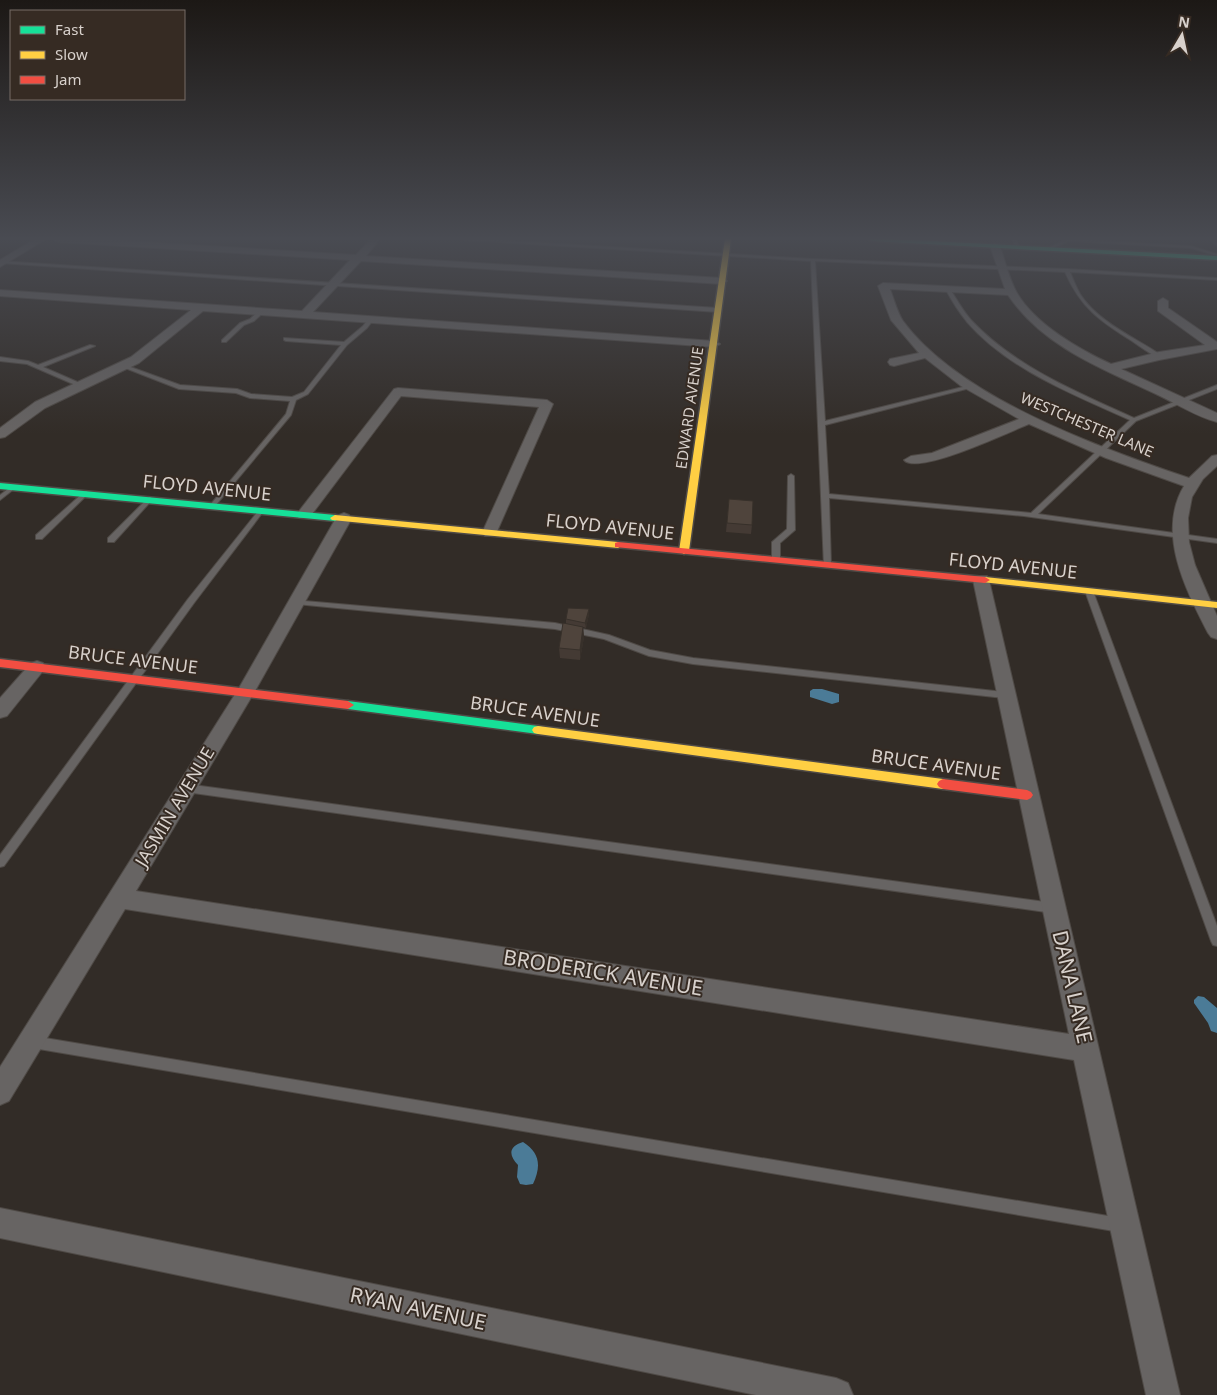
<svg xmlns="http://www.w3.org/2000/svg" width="1217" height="1395" viewBox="0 0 1217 1395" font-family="'Noto Sans',sans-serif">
<rect width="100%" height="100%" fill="#322c27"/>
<path fill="#4b7b97" d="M813 689H822L839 694V702L832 704 810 697V691Z
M1198 996 1204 997 1217 1008V1033L1211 1031 1208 1023 1194 1003V1000Z
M523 1142C539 1152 542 1165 533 1184L526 1185 520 1184 517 1177 518 1165C508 1155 509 1146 523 1142Z"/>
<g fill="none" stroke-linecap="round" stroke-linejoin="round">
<g stroke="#4f4a46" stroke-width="2">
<path id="lane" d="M461 239H477L813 259 1067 269 1217 278V280L1070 272C1073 279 1076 287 1080 294 1098 322 1134 337 1161 355V357L1159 358C1150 354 1141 347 1132 341 1100 321 1081 308 1065 272L815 261 825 421 971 385 974 387 825 425 829 494 1031 513 1130 420C1073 394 1009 370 967 322 959 312 952 301 946 290L948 289H950C957 300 963 311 971 320 1015 367 1077 392 1134 418L1217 385V389L1136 421 1038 514 1217 539V543L1024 516 829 498 831 565 830 567H824L811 261 463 240Z
M1012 239H1016L1020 248H1016Z
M1068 239 1191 246 1217 254V256L1191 248 1069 241 1049 250 1045 249Z
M1210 239H1214L1217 242V246Z
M0 261 718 308 721 310 718 312 0 263Z
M260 310 265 311 254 321 244 325 226 342H222V340L240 323 250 319Z
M369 318 374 319 367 328 347 345 308 394 296 400 291 415 215 506 213 507 210 505 211 504 286 414 290 401 250 398 236 393 179 389 120 366 125 365 180 385 237 389 251 394 292 397 304 392 341 345 286 341 284 340V338L344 342 363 326Z
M90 345 95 346 43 367 82 384V386L80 387 27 364 0 361V357L28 361 38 365Z
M791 474 794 476 795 530 780 543V560L776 562 772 560V542L787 529 788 476Z
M12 486 14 487V489L0 500V495Z
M86 491 88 492V494L42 539H36V535L84 492Z
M150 497 153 499 152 500 114 542H108V538L148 498Z
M261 509 263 510V512L194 603 4 866 0 867V855L188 599 259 510Z
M1086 589H1089L1093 591 1217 926V946L1213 945 1211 941 1085 591Z
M293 600 555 623 609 635 650 650 693 658 1004 692 1008 695 1004 698 693 664 649 656 604 639 555 629 296 604H293L292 602Z
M186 784 1053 903 1057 905 1058 908 1057 911 1053 913 186 792 183 791 181 788 183 785Z
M33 1036 1120 1218 1125 1220 1127 1225 1125 1230 1120 1232 33 1048 29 1046 27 1042 29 1038Z"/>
</g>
<g stroke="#4f4a46" stroke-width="2">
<path id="street" d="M35 239H46L0 267V260Z
M53 239H95L356 255 371 239H380L366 256 722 278 727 281 722 284 361 261 313 312 714 341 720 344 714 347 203 311 139 363 45 408 5 437 0 438V428L35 402 131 357 191 310 0 296V290L302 311 350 260 58 242Z
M995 243 1000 246C1005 261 1009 279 1017 293 1035 324 1080 350 1111 364L1159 352 1205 345 1158 311V301L1163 298 1168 301V308L1217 342V349L1159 360 1121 369 1217 413V422C1197 417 1177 404 1158 395 1103 369 1043 347 1008 295L890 289C894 299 897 312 903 321 960 398 1100 448 1189 478L1212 456 1217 455V466L1203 479 1192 497 1188 518 1189 542 1195 565 1217 616V639L1211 637 1208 633C1186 590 1156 533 1184 486L1106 458 1029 424C1011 431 917 476 904 460L911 456 932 453 1019 419 961 386 925 358 894 366 890 365 888 362 890 359 919 353 891 320 878 286 883 283 1005 289 990 246Z
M398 388 547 400 553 404 495 536H485L482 533 539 407 401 396 309 518H299L296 515 394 389Z
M344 513 349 515 352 518 255 691 136 891 1069 1034 973 580 975 576H987L989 580 1180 1395H1146L1074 1060 125 909 9 1101 0 1105V1067L239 688 336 518 339 515Z
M37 661 43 663 46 667 43 671 7 716 0 718V698L31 663Z
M0 1208 836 1378 848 1383 853 1395H756L0 1238Z"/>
</g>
<g stroke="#4f4a46" stroke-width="3">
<path id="fast" d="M869 239H894L1217 256V260L872 241Z
M0 483 335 515 340 518 335 521 0 489Z
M348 701 538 726 542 727 544 730 542 733 538 734 348 709 342 705Z"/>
</g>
<g stroke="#4f4a46" stroke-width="3">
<path id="slow" d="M725 239H731L689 551 684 554 679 551Z
M335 515 618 542 623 545 618 548 332 520 330 518Z
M985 577 1217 602V608L982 582 980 580 982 578Z
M538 726 943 779 947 781 949 784 947 787 943 789 538 734 534 733 532 730 534 727Z"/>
</g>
<g stroke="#4f4a46" stroke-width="3">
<path id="jam" d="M618 542 985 577 990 580 985 583 615 547V543Z
M0 659 348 701 354 705 348 709 0 667Z
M943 779 1027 790 1031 792 1033 795 1031 798 1027 800 943 789 939 787 937 784 939 781Z"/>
</g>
<use href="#lane" fill="#676463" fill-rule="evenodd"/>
<use href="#street" fill="#676463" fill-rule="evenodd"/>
<use href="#fast" fill="#16e098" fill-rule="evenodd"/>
<use href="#slow" fill="#ffcf43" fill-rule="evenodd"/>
<use href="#jam" fill="#f24e42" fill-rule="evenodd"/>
</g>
<path fill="#443a34" d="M729 499 752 525 751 534 726 532Z
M589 609V614L586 628 583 627 584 637 580 660 560 658 559 648 566 623V619Z"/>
<path fill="#37302a" d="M589 609V614L586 628 585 623Z
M583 627 584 637 580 660V650Z"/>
<path fill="#4f443c" stroke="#37302a" d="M729 499 753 501 752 525 727 523Z
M568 608 589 609 585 623 566 619Z
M563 623 583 627 580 650 559 648Z"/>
<linearGradient id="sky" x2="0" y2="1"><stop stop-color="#1c1815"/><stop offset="0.55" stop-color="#494b52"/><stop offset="1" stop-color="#494b52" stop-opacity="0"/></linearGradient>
<rect width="1217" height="434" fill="url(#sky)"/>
<g text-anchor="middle" stroke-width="4" stroke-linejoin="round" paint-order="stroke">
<g font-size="15" fill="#d8d1cc" stroke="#362b23">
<text transform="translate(690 408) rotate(-82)" y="5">EDWARD AVENUE</text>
<text transform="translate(1087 425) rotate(23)" y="5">WESTCHESTER LANE</text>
</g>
<g font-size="18" fill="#d8d1cc" stroke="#362b23">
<text transform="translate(207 488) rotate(6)" y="6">FLOYD AVENUE</text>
<text transform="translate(610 527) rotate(6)" y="6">FLOYD AVENUE</text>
<text transform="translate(1013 566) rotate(6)" y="6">FLOYD AVENUE</text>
<text transform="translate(133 660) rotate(7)" y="6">BRUCE AVENUE</text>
<text transform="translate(535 712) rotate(8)" y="6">BRUCE AVENUE</text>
<text transform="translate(936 765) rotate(8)" y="6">BRUCE AVENUE</text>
<text transform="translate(175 807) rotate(-59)" y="6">JASMIN AVENUE</text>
</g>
<g font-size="21" fill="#d8d1cc" stroke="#362b23">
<text transform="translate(603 973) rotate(9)" y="7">BRODERICK AVENUE</text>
<text transform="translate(1072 987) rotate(77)" y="7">DANA LANE</text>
<text transform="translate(418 1309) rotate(12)" y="7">RYAN AVENUE</text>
</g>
</g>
<rect x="10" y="10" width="175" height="90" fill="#362b23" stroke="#776d67"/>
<rect x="20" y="26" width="25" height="8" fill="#16e098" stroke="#776d67"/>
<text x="55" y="35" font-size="15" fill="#d8d1cc">Fast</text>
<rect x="20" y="51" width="25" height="8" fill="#ffcf43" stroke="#776d67"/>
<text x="55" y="60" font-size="15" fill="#d8d1cc">Slow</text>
<rect x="20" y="76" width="25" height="8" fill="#f24e42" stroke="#776d67"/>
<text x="55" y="85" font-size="15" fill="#d8d1cc">Jam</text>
<g transform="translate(1182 35) rotate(9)" stroke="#362b23" stroke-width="4" paint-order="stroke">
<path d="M0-4L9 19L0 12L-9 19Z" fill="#d8d1cc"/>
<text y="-8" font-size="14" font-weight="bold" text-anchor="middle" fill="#d8d1cc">N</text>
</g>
</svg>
